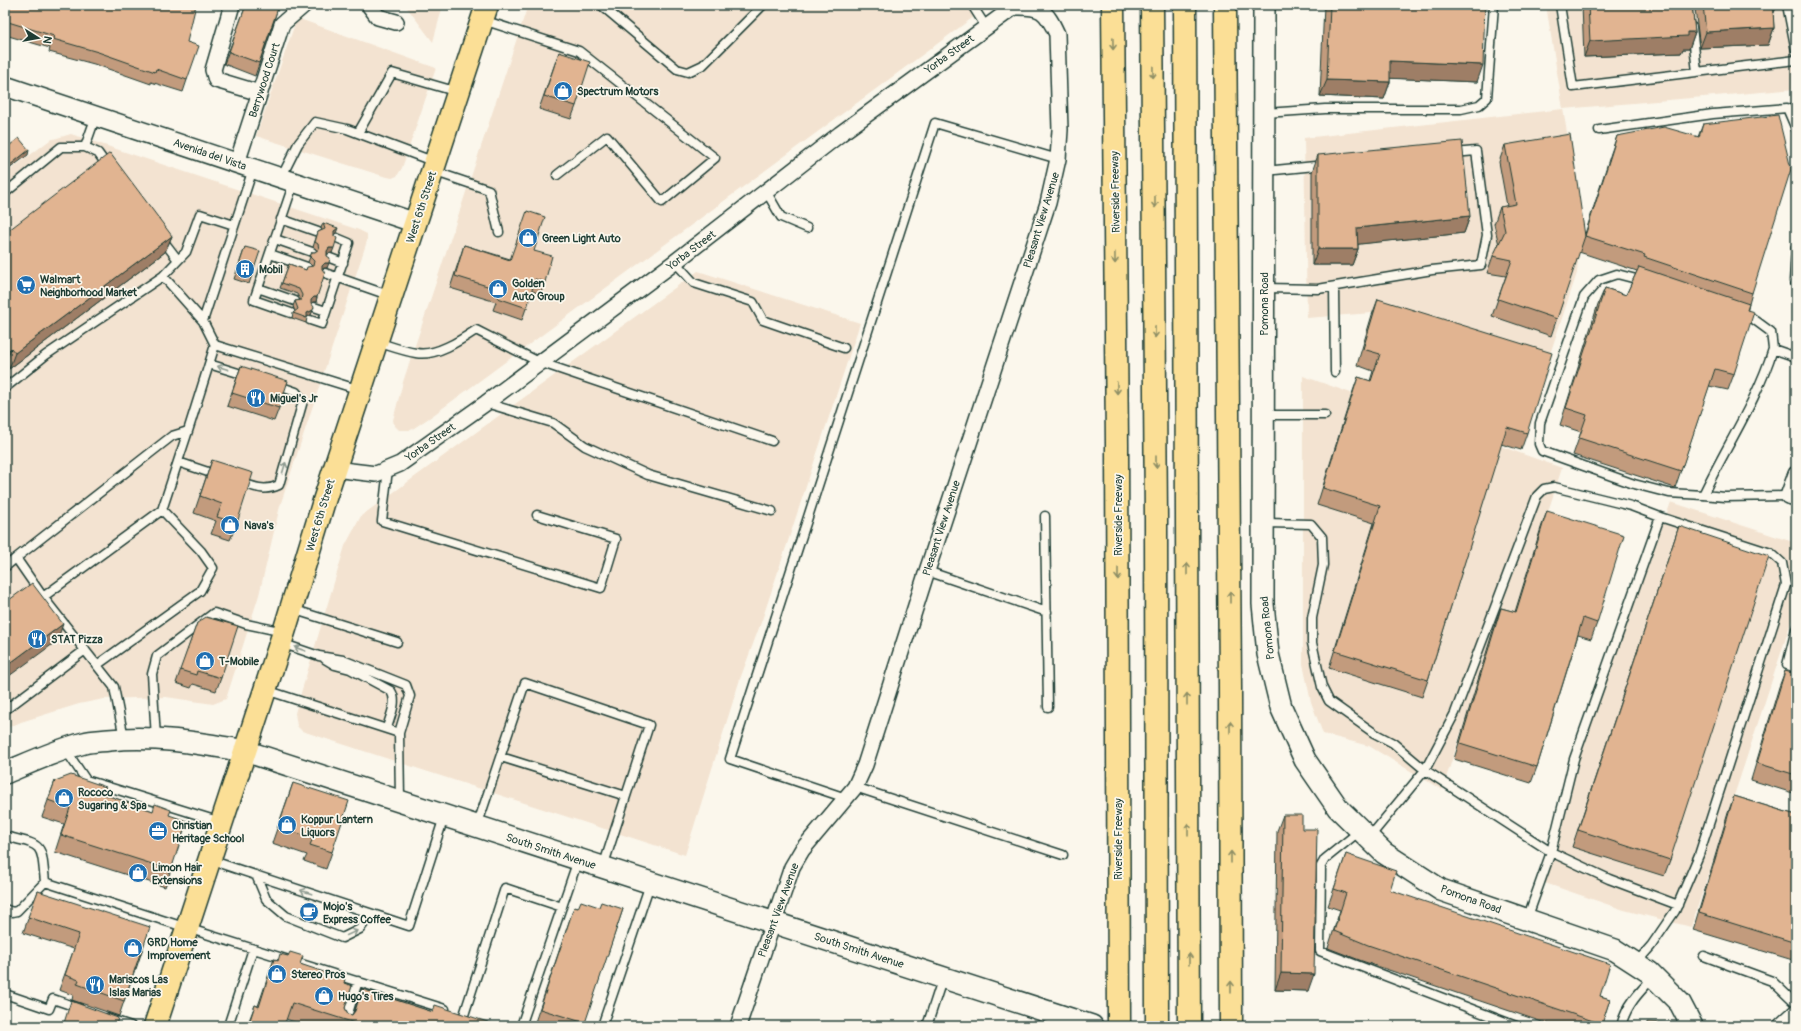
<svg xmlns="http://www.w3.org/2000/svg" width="1801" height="1031" viewBox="0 0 1801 1031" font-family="Pangolin,sans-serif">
<rect width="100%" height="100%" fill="#fbf7ec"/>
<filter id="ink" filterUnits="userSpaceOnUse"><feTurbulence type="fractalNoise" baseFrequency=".025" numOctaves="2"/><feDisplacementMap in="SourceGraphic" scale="8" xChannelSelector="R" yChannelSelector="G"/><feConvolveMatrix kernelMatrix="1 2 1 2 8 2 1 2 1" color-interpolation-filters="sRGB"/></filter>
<g filter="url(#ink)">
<path fill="#f3e3d1" d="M405 5H443L433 42Z
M528 5H990L432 416 411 430H399L394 425 393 420 403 382Z
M1546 5H1796V89L1563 109 1581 215 1579 252 1577 273 1544 372 1372 313 1307 318 1304 138 1563 109Z
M297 18 436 68 402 168 397 176 392 178 383 176 256 136Z
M71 134 359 230 367 234V241L280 506 259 595 226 699 213 704 166 697 104 699 79 704 21 722 5 729V174L50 140Z
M698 271 860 323 762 620 740 679 685 855 302 731 297 726 295 713 345 546 361 516Z
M1303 376 1562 468 1510 630 1497 625 1442 790 1369 746 1323 734 1311 702 1303 664Z
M1671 502 1796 543V607L1691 927 1624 910 1545 883 1577 763Z"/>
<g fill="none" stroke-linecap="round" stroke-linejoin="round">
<g stroke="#1f3d34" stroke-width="11">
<path id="service" d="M601 5 677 69 688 72 703 65 763 5
M972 5 986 27
M1560 5 1573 87 1796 60
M1787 5 1796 51
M483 20 579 51 715 158 662 202 607 136 557 175
M1692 27 1697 72
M1264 113 1325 109H1461L1479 105 1487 98 1494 5
M1599 130 1713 114 1787 108 1796 129
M358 133 392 73 458 92
M85 147 98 153 108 167
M433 171 489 190 499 232
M1265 171 1325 165
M281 178 298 144 315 122 347 129 435 162
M766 191 781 217 807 228
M5 193 61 147H85L96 116
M281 219 318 232
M162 239 178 260
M275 239 312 252
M1796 247 1794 281 1796 282
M270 254 307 267
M330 258 343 263
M675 262 694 283 753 302 763 320 844 348
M325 273 391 296
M163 276 203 321
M1644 281 1617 274 1599 280 1584 297 1540 423 1539 444 1542 451 1634 484 1669 493 1703 495
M1334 287 1335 372
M258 288 295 301
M1264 288 1318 289 1432 270 1481 265 1487 235 1476 151 1454 153
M314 307 326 311
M291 313 254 300 294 182
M1742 314 1752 318 1771 332 1773 349
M310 320 322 324 349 243 337 238
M377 342C390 346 403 351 416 353 435 357 461 340 476 330L539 362 772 441
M215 345 203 321 253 169
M209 364 248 376
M5 388 46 355 163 276 186 252 200 214 234 225
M486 403 553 423 585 446 648 475 772 511
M1264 415H1325
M178 462 217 475
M388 469 382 521 601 588 616 539 537 515
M240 482C255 487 264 492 279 485L303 401 296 392 276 385
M1788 496 1725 497 1703 495C1726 446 1757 401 1773 349L1796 357
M1045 516 1048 707
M1264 523 1311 524 1322 537 1323 565 1312 618V643L1322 687 1329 701 1374 733 1393 743 1425 770 1455 713 1537 496 1544 489 1554 487 1631 506 1660 517
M5 567 16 558
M927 571 1047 612
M43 597 162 510 188 431
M292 609 397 642
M1796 629 1787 665 1796 668
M281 643 319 656 343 660 406 685 410 696 399 733
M325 659 335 665 350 669 391 691C398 702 390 716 387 728
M97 665 200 591 213 568 201 551 162 510
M266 690 399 733 400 800
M5 710 85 650
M124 738 114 687 43 597 16 558 172 436 188 431 215 345 360 390
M156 738 152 674 157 656 214 613 246 624 284 632
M65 749 86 780 221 822
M501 757 626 796
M855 787 1063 855
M846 798 730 759 935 123 1058 159
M477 826 525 683 649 725 603 867
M1361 830 1325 859 1321 866 1320 951 1516 1026
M5 836C44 846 41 842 45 882L187 928 445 1009
M1369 838 1425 770 1551 852 1609 879 1678 905
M210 860 409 926 444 817
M256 875 266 899 286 916 342 938 360 929 371 914
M5 909 12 912 17 911 45 882
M1527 919 1551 852 1574 759 1660 517 1771 553 1782 563 1786 585 1699 855 1675 911 1651 946 1636 963
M1704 956 1772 981 1796 1004
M5 994 49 1009 53 999 79 1008
M464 1015 505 888 562 907
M107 1018 131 1026
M228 1026 253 949
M344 1026 358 981
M521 1026 578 860
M602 1026 650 884
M927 1026 943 977
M1621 1026C1626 1006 1639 992 1653 978"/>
</g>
<g stroke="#1f3d34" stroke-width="18">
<path id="minor" d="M232 5 213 70 216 80 260 93
M369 5 378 17 396 22
M237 163 282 24 304 5
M334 469 376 474 400 464 486 403 675 262 840 134 1014 7C1041 6 1046 10 1057 34L1060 130 1058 159 1048 203 927 571 865 765 855 787 802 850 792 867 738 1026
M1796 474 1788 496 1796 498
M1781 1026 1796 1012"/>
</g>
<g stroke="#1f3d34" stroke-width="22">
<path id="tertiary" d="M5 86 416 223"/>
</g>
<g stroke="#1f3d34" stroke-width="24">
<path id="secondary" d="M1264 5 1263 604 1268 654 1281 707 1305 760 1338 808 1384 853 1441 890 1615 950 1649 972 1680 1003 1692 1026
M5 773C31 762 57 750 84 743 92 741 101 741 109 740 154 735 199 743 245 751L1092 1026"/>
</g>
<g stroke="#1f3d34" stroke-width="25">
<path id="primary" d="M155 1026 284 632 324 501 487 5"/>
</g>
<g stroke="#1f3d34" stroke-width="25">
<path id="motorway" d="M1113 5 1117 444 1119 1026
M1152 5 1156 519 1157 1026
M1185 5 1189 1026
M1225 5 1230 686 1231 1026"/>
</g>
<use href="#service" stroke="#fbf7ec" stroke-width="8"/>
<use href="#minor" stroke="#fbf7ec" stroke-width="15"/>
<use href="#tertiary" stroke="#fbf7ec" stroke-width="19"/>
<use href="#secondary" stroke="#fbf7ec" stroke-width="21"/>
<use href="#primary" stroke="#fbdf96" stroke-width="22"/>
<use href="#motorway" stroke="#fbdf96" stroke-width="22"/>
</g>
<path fill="#c29b7d" stroke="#1f3d34" d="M5 5 187 42V80L183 92 151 82V84L94 64 49 52 50 48 5 35Z
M246 5 278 8 255 76 224 64Z
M1324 5H1485L1477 82 1390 78V82L1384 99 1320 96Z
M1582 5H1692L1695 32 1689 49H1683L1681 53 1584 57Z
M1697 5H1777L1773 15 1774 28 1768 45 1700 48 1695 9Z
M559 52 576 106 571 119 539 109Z
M1703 124 1752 293 1749 304 1734 374 1728 390 1709 386 1675 488 1573 455 1581 432 1560 425 1598 304 1605 288 1626 295 1637 271 1579 252 1551 336 1492 316 1506 276 1487 273 1493 256 1499 245 1494 224 1500 207 1507 206 1499 162 1505 145 1585 234 1611 153 1617 136 1698 137Z
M1318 155 1470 216 1464 233 1358 244V249L1352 265H1312V172Z
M323 223 336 233 334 234 332 253 327 254V268H324L322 269 316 302H313L311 303V315L307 317V318L306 323 292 318 293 313 295 312 293 306 295 301 300 300 297 294 280 288 289 264 306 270 312 266 308 262 312 252H315L317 251 316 249 313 247 318 232 322 230 321 228Z
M5 233 172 236 165 252 9 369 5 365Z
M464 245 510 259 534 251 545 282 540 294 532 291 522 320 493 310 496 302 450 288Z
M245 247 252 275 249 284 234 279Z
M1378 299 1527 433 1521 450 1501 444 1428 680 1422 697 1329 668 1374 523 1317 505 1352 394 1358 377 1370 381 1373 371 1357 365 1372 315Z
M241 366 279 408 274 421 227 406Z
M212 460 237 523 230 540 211 534 216 521 194 513Z
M1547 511 1597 623 1591 639 1578 635 1537 767 1531 783 1454 759 1495 624 1501 608 1515 612 1541 528Z
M1679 526 1670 860 1664 876 1572 847Z
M197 623 221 678 216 691 193 684 191 688 176 683Z
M1785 671 1796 674V794L1751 780 1779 687Z
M55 781 103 794 153 811 169 815 171 870 165 887 55 852 64 824 42 817Z
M293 783 332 852 326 869 304 861 307 855 272 843Z
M1734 796 1796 815V961L1693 930 1728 813Z
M1283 815 1308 991 1275 990 1277 831Z
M1346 854 1390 890 1600 996 1610 999 1601 1026H1554L1362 961 1328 948 1340 910 1328 906Z
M38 891 141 954 136 969H135L119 1016 72 1000 73 995 59 990 74 949 23 933Z
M574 907 578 908 599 907 623 909 583 1026H536L534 1025Z
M274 959 300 964 344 983 345 1008 348 1014 352 1015 354 1012 362 989 433 1012 500 1026H306L286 1019 284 1026H247L255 1005 258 1006Z"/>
<path fill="#9e7e66" stroke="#1f3d34" d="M1776 5H1777L1771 20 1773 10Z
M1774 28 1768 45 1700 48 1706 32Z
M1687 32H1695L1689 49H1683L1681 53 1584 57 1590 41Z
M1390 61 1483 65 1477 82 1384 78Z
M1327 80 1390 82 1384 99 1320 96Z
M29 150 28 155 5 172V169Z
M1470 216 1464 233 1351 245 1357 228Z
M338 228 336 233 332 236 334 231Z
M172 236 165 252 9 369 15 353Z
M329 248H334L332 253 327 254V251Z
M1318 249H1358L1352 265H1312Z
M325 263H329L327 268H324L320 271 322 266Z
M314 297H317L316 302H313L309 305 311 300Z
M313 310 311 315 305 318 307 313Z
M11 348 5 365V357L7 352Z
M63 624 57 641 5 679V667Z
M1281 973 1314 974 1308 991 1275 990Z"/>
<path fill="#e1b491" stroke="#1f3d34" d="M5 5H196L187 42 199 46 187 80 156 69 155 72 98 52 53 39 54 36 5 21Z
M246 5H270L278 8 259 63 229 52Z
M1330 5H1485L1483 65 1390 61V82L1327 80Z
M1588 5H1692L1695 32H1687V36L1590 41Z
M1703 5H1776L1773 10 1774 28 1706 32Z
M559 52 590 62 576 106 544 96Z
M1778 115 1791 169 1752 293 1644 257 1645 255 1585 236 1617 136 1664 127 1699 137 1703 124Z
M1570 134 1585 236 1557 319 1498 299 1512 260 1493 256 1505 231 1500 207 1516 204 1505 145Z
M19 138 29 150 5 169V149Z
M1462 141 1470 216 1357 228 1358 249H1318V155Z
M110 153 172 236 15 353 11 348 7 352 5 349V233Z
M527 211 545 217 534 251 552 256 545 282 535 279 527 308 498 298 500 290 455 276 464 245 510 260Z
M323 223 338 228 334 231V236L337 238 334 248H329L327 251V256L330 258 329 263H325L322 266V269L325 273 317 297H314L311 300V303L314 307 313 310 307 313V318L293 313 298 309 295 301 301 300 302 295 299 289 282 283 289 264 306 270 307 267 313 266 314 261 310 257 312 252H315L319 249 318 244 315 242 318 232 325 229Z
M245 247 260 251 252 275 237 271Z
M1639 267 1749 304 1747 310 1754 312 1734 374 1715 369 1681 471 1579 438 1587 415 1566 408 1605 288 1626 295Z
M1378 299 1552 353 1527 433 1507 427 1428 680 1335 651 1380 506 1323 488 1358 377 1371 381 1380 354 1363 349Z
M241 366 288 381 279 408 232 393Z
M212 460 253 473 237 523 217 517 222 504 200 496Z
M1547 511 1624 535 1597 623 1583 618 1537 767 1460 743 1501 608 1516 612Z
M1679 526 1769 556 1670 860 1578 830Z
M32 583 63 624 5 667V603Z
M206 617 238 626 221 678 197 671 196 675 180 670 197 623Z
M1785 671 1796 674V775L1757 763Z
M71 775 106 787 103 794 153 811 155 804 171 810 169 815 187 821 171 870 61 835 70 808 48 800 55 781Z
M293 783 349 801 332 852 310 845 313 838 278 827Z
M1734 796 1796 815V943L1699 913Z
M1283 815H1302V829H1317L1314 974 1281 973Z
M1346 854 1396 871 1390 890 1610 964 1600 996 1610 999 1602 1024 1368 945 1334 931 1346 893 1334 889Z
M38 891 150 927 141 954H140L124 1001 77 984 79 980 65 975 79 934 28 917Z
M581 901 599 907 601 902 623 909 585 1023 540 1009 574 907 578 908Z
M290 952 303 956 300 964 345 979 344 983 352 986 345 1008 348 1014 352 1015 355 1011 362 989 433 1012 435 1005 500 1026H354L355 1023 292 1003 284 1026H248L255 1005 259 1007 274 959 278 961 280 954 288 956Z
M71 1001 118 1018 116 1025 119 1026H63Z
M1647 1022 1672 1023V1026H1647Z"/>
<defs><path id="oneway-shaft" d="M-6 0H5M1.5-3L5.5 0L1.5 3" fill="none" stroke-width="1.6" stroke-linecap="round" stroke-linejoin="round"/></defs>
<g stroke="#8d8e65">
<use href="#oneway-shaft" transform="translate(1113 44) rotate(89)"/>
<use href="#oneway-shaft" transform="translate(1153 72) rotate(89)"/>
<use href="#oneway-shaft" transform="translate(1155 202) rotate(90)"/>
<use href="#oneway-shaft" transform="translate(1115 258) rotate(89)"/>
<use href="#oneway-shaft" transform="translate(1155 332) rotate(90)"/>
<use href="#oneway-shaft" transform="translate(1117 388) rotate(89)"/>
<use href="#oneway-shaft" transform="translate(1156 462) rotate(90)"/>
<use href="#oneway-shaft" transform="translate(1187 569) rotate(-90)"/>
<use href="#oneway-shaft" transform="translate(1118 574) rotate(90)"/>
<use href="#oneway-shaft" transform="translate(1230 597) rotate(-90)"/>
<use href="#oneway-shaft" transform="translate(1187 699) rotate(-90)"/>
<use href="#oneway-shaft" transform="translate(1230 727) rotate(-90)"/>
<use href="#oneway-shaft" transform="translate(1188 829) rotate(-90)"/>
<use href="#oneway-shaft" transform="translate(1231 857) rotate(-90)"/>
<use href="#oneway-shaft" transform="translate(1189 959) rotate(-90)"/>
<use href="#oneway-shaft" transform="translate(1231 987) rotate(-90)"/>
</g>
<g stroke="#8d9a90">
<use href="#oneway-shaft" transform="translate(223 368) rotate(-162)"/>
<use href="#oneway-shaft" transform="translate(284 468) rotate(-73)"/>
<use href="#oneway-shaft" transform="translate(300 649) rotate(-161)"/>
<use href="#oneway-shaft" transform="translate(306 892) rotate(-162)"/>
<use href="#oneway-shaft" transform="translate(352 933) rotate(-25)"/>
</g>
</g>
<defs>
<g id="shop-disc" transform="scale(1)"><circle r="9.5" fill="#1f6fb2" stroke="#fbf7ec"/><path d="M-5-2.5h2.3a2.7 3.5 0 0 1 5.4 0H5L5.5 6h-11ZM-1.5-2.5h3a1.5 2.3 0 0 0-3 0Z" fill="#fff"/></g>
<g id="building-disc" transform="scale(1)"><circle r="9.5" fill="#1f6fb2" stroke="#fbf7ec"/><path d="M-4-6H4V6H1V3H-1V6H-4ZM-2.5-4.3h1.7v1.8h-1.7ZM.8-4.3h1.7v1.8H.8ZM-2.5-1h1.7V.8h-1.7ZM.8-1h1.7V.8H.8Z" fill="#fff"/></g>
<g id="supermarket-disc" transform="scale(1)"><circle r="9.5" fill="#1f6fb2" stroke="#fbf7ec"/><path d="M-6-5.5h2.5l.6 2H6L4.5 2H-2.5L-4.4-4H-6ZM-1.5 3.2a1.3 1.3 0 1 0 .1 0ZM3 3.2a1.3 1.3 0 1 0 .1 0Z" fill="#fff"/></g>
<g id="restaurant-disc" transform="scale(1)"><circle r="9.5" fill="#1f6fb2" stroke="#fbf7ec"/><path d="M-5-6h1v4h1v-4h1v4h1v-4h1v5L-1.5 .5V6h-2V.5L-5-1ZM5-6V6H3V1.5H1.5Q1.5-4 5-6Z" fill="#fff"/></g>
<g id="office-disc" transform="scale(1)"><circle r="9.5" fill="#1f6fb2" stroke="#fbf7ec"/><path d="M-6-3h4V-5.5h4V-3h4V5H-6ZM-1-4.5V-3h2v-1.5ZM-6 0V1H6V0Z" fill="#fff"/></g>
<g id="cafe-disc" transform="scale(1)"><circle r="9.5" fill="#1f6fb2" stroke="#fbf7ec"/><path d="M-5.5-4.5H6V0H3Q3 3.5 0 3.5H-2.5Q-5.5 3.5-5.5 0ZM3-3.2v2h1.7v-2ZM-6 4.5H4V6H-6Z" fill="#fff"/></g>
</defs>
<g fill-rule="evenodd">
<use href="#shop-disc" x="563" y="91"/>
<use href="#shop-disc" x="528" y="238"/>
<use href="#building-disc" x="245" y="269"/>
<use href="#supermarket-disc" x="26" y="285"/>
<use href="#shop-disc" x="498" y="289"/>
<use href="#restaurant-disc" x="256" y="398"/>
<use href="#shop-disc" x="230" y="525"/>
<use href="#restaurant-disc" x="37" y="639"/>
<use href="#shop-disc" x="205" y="661"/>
<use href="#shop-disc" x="64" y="798"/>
<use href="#shop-disc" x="287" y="825"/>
<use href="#office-disc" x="158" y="831"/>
<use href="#shop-disc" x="138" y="873"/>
<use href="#cafe-disc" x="309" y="912"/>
<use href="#shop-disc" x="133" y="948"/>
<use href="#shop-disc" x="277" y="974"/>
<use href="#restaurant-disc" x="95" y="985"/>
<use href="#shop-disc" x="324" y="996"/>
</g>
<g text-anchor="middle" stroke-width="3.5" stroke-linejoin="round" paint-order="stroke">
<g font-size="11" fill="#1f3d34" stroke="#fbf7ec">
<text transform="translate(949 54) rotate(-36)" y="4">Yorba Street</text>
<text transform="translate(264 80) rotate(-72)" y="4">Berrywood Court</text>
<text transform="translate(210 154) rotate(19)" y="4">Avenida del Vista</text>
<text transform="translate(1115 192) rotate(-91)" y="4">Riverside Freeway</text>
<text transform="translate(421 207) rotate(-72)" y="4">West 6th Street</text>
<text transform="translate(1041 220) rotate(-73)" y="4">Pleasant View Avenue</text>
<text transform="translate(691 250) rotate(-37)" y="4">Yorba Street</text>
<text transform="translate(1264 304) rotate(-90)" y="4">Pomona Road</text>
<text transform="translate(430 442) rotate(-35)" y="4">Yorba Street</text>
<text transform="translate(320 515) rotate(-73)" y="4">West 6th Street</text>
<text transform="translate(1118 515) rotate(-90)" y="4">Riverside Freeway</text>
<text transform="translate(941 528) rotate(-72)" y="4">Pleasant View Avenue</text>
<text transform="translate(1267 628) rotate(-96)" y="4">Pomona Road</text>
<text transform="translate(1118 839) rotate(-90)" y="4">Riverside Freeway</text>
<text transform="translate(551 851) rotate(18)" y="4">South Smith Avenue</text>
<text transform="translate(1471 899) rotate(20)" y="4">Pomona Road</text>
<text transform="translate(778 910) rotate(-70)" y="4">Pleasant View Avenue</text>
<text transform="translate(859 950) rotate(18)" y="4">South Smith Avenue</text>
</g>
<g font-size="11" font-weight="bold" fill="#1f3d34" stroke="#fbf7ec" text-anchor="start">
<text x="577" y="95">Spectrum Motors</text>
<text x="542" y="242">Green Light Auto</text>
<text x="259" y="273">Mobil</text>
<text x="40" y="283">Walmart<tspan x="40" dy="13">Neighborhood Market</tspan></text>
<text x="512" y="287">Golden<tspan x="512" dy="13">Auto Group</tspan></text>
<text x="270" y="402">Miguel's Jr</text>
<text x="244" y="529">Nava's</text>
<text x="51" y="643">STAT Pizza</text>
<text x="219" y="665">T-Mobile</text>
<text x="78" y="796">Rococo<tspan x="78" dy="13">Sugaring &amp; Spa</tspan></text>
<text x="301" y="823">Koppur Lantern<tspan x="301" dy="13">Liquors</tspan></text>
<text x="172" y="829">Christian<tspan x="172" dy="13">Heritage School</tspan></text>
<text x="152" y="871">Limon Hair<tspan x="152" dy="13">Extensions</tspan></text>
<text x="323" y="910">Mojo's<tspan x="323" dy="13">Express Coffee</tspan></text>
<text x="147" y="946">GRD Home<tspan x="147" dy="13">Improvement</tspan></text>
<text x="291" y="978">Stereo Pros</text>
<text x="109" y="983">Mariscos Las<tspan x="109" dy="13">Islas Marias</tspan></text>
<text x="338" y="1000">Hugo's Tires</text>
</g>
</g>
<rect width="1801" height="1031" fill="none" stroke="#fbf7ec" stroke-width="20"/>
<rect x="10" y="10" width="1781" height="1011" fill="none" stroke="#1f3d34" stroke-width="1.5" filter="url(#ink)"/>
<g transform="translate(38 38) rotate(101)" stroke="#fbf7ec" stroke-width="3" paint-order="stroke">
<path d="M0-3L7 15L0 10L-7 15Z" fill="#1f3d34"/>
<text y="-6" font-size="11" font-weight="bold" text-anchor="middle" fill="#1f3d34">N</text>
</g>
</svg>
